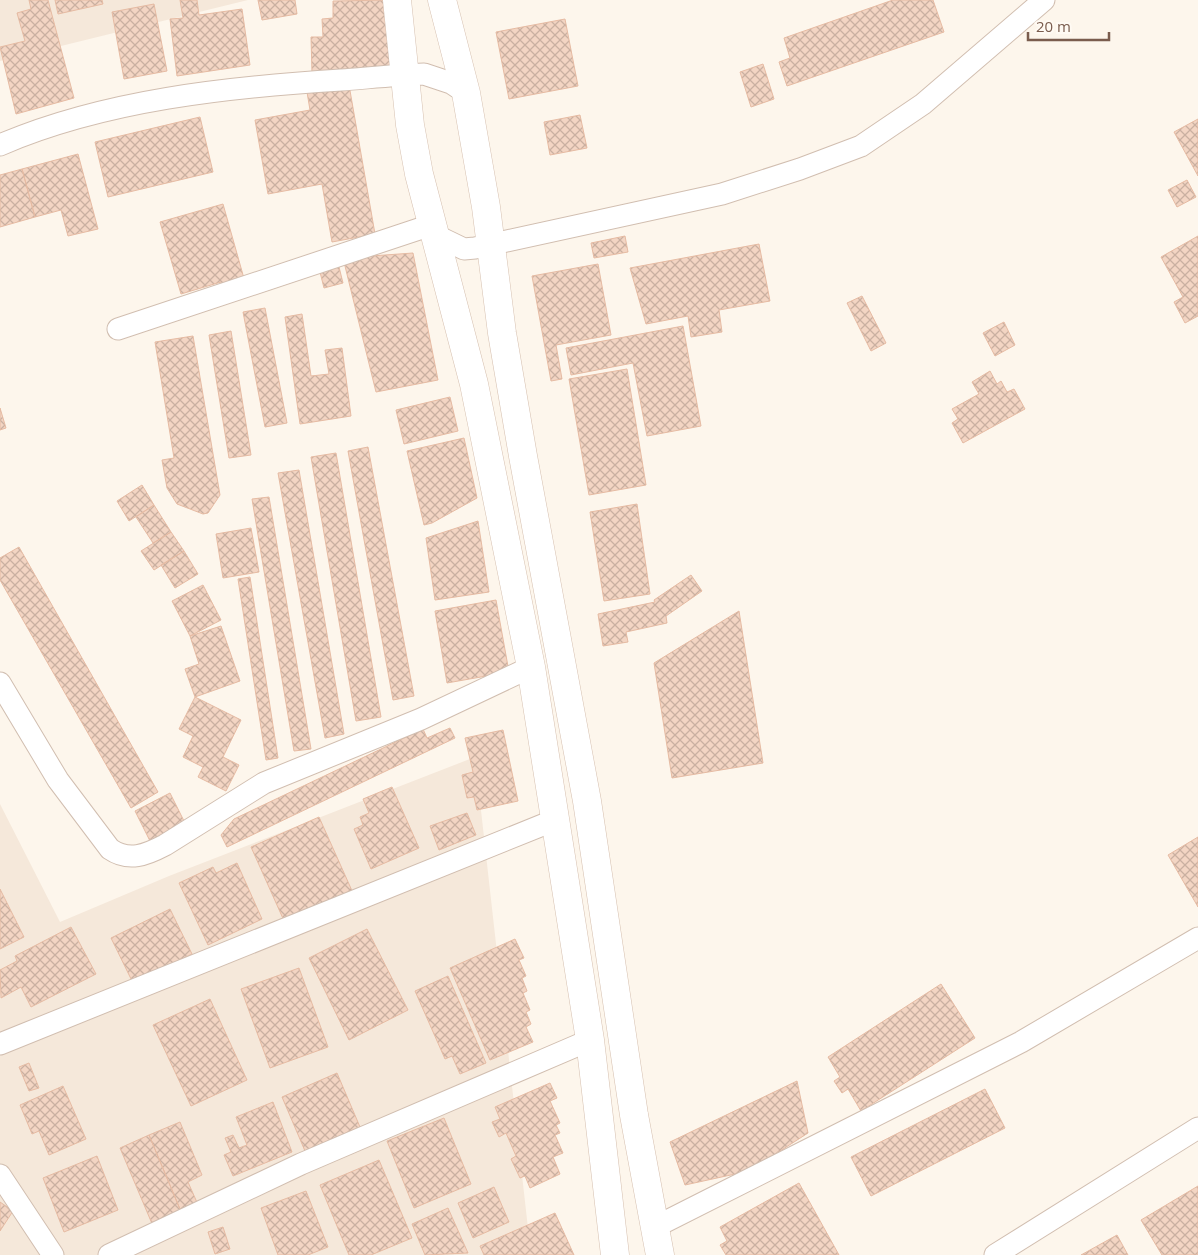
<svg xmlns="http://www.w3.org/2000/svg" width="1198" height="1255" viewBox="0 0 1198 1255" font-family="'Open Sans',sans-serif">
<defs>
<pattern id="building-cross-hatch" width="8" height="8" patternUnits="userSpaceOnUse" patternTransform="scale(1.25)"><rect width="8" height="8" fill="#f3d5c3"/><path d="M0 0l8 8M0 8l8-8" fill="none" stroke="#cab0a1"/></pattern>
</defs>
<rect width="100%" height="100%" fill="#fdf6ec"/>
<path fill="#f5e8da" d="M0 0H248L0 61Z
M475 757 531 1255H0V804L60 922 169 876Z"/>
<path fill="url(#building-cross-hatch)" stroke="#e6bba3" d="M29 0H48L74 98 16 114 0 47 25 41 17 13 31 9Z
M55 0H102L103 4 58 14Z
M180 0H197L199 15 242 9 250 65 177 76 170 19 183 18Z
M258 0H295L297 14 262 20Z
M390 0 392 70 312 73 311 37H323L322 19 333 18V1Z
M893 0H933L944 32 787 86 779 62 790 58 784 38Z
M154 4 167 71 124 79 112 12Z
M565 19 578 86 509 99 496 32Z
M763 64 774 99 751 107 740 72Z
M349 85 375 234 332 242 322 184 268 194 255 120 310 110 307 92Z
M580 115 587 148 550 155 544 122Z
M200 117 213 172 108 197 95 142Z
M1198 119V176L1174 132Z
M78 154 98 229 68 236 61 210 35 217 22 169Z
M22 169 35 217 0 227V175Z
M1187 180 1196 197 1177 207 1168 190Z
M223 204 245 282 223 289 221 282 181 294 160 222Z
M625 236 628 252 594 258 591 243Z
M1198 236V316L1185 323 1174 302 1183 297 1161 257Z
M759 244 770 301 719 310 722 332 691 337 688 316 646 324 630 268Z
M413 253 438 380 376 392 343 258Z
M338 263 343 283 324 288 319 268Z
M598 264 611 335 556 345 562 379 551 381 532 276Z
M862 296 886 343 871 351 847 303Z
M265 308 287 423 265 427 243 312Z
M302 314 311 376 329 374 325 350 342 348 351 416 300 424 285 317Z
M1004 322 1015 345 995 356 983 333Z
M683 326 701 426 647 436 633 363 571 375 566 348Z
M231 331 251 455 229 458 209 335Z
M193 336 220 495 208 513 203 514 177 504 167 488 162 460 174 458 155 342Z
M627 369 646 485 589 495 569 379Z
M990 371 997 384 1001 381 1007 392 1014 389 1025 409 963 443 952 423 958 419 952 409 979 394 972 382Z
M450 397 458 431 404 444 396 410Z
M0 408 6 428 0 430Z
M464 438 477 498 432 523 424 525 407 451Z
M368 447 414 696 393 700 348 451Z
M336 453 381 717 356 721 311 457Z
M299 470 344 734 325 738 278 473Z
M142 485 154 505 129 521 117 501Z
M269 497 311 749 294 751 252 499Z
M637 504 650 594 604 601 590 512Z
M154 505 171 532 153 543 136 517Z
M478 521 489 592 435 600 426 538Z
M251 528 259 572 223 578 216 534Z
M171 532 184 551 154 570 141 551Z
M19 547 158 792 131 808 0 580V558Z
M184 551 198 574 175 588 161 565Z
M691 575 702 591 666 616 667 623 626 632 628 642 603 646 598 614 655 602 654 600Z
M250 577 278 758 266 760 238 579Z
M203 585 221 620 190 636 172 601Z
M496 600 509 672 447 683 435 611Z
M739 611 763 763 672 778 654 663Z
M221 626 240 681 195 697 185 669 199 664 190 636Z
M195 697 241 720 223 757 239 765 226 791 198 777 203 767 183 757 193 736 179 729Z
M450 728 455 738 227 847 221 835 234 819 423 729 427 738Z
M503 730 518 801 477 810 474 797 467 798 462 775 473 772 465 738Z
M392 787 419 848 371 869 354 829 363 825 360 817 369 813 363 799Z
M170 793 186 825 151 843 135 811Z
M467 813 476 835 439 850 430 826Z
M319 817 353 893 285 923 251 847Z
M1198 837V907L1168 855Z
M237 863 262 919 208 945 179 883 213 867 216 873Z
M0 889 24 937 0 949Z
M170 909 192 954 133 983 111 938Z
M71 927 96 974 31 1007 21 987 1 998 0 970 17 961 15 956Z
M367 929 408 1010 349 1040 309 958Z
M515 939 524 958 519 960 526 976 522 978 527 991 523 993 530 1010 526 1012 531 1024 526 1027 533 1042 490 1060 450 968Z
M299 968 328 1047 270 1068 241 989Z
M448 976 486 1063 460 1074 452 1056 445 1059 415 991Z
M941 984 975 1038 861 1111 848 1089 842 1093 834 1081 840 1077 828 1057Z
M210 999 247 1080 191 1106 153 1025Z
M29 1063 39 1088 29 1091 19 1067Z
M337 1073 360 1127 305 1151 282 1097Z
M797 1081 808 1133 749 1171 685 1185 670 1142Z
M550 1083 557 1098 550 1101 560 1123 556 1125 560 1133 555 1135 563 1153 553 1157 560 1174 530 1188 525 1176 520 1178 511 1159 516 1156 506 1133 499 1137 492 1122 500 1119 495 1107Z
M63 1086 86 1139 49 1155 39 1131 32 1134 20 1105Z
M985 1089 1005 1128 871 1196 851 1157Z
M273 1102 292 1152 233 1176 224 1155 231 1152 225 1138 233 1135 239 1148 247 1145 236 1117Z
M444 1118 471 1184 414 1208 387 1141Z
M180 1122 202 1175 188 1182 199 1207 182 1214 149 1135Z
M149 1135 182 1214 153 1226 120 1148Z
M97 1156 118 1210 64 1232 43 1178Z
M379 1160 412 1238 371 1255H349L320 1185Z
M799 1183 839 1255H726L720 1245 727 1241 720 1227Z
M1198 1186V1255H1162L1141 1220Z
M494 1187 509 1222 473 1238 458 1203Z
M306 1191 328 1247 308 1255H278L261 1208Z
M0 1202 13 1211 0 1231Z
M448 1208 468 1253 425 1255 412 1224Z
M555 1213 574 1255H484L480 1246Z
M223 1227 230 1249 215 1254 208 1232Z
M1117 1235 1128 1255H1081Z"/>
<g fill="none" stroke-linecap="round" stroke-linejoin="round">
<g stroke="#d1beb0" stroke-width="23">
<path id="minor" d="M0 145C104 100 229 87 341 80 368 78 396 75 424 74L451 83 466 93
M433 234 464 249 475 248 722 194 800 169 861 146 923 104 1044 0
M118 329 431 225
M0 683 58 780 110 849C129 862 146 855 165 845L264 783 421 719 531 667
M0 1044 555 820
M0 1175 53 1255
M655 1227 1021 1042 1198 938
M109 1255 301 1164 590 1040
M995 1255 1198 1128"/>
</g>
<g stroke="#d6c0b0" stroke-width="29">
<path id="secondary" d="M397 0 410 125 419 174 474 384 531 667 590 1040 615 1255
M442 0 466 93 486 207 502 333 523 456 587 801 634 1115 660 1255"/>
</g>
<use href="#minor" stroke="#fff" stroke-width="21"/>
<use href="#secondary" stroke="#fff" stroke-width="28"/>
</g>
<path d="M1028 32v8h81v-8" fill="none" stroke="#7a5c4d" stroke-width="2.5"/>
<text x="1036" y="32" font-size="15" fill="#7a5c4d" stroke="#fffaf3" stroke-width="4" paint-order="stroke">20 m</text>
</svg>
